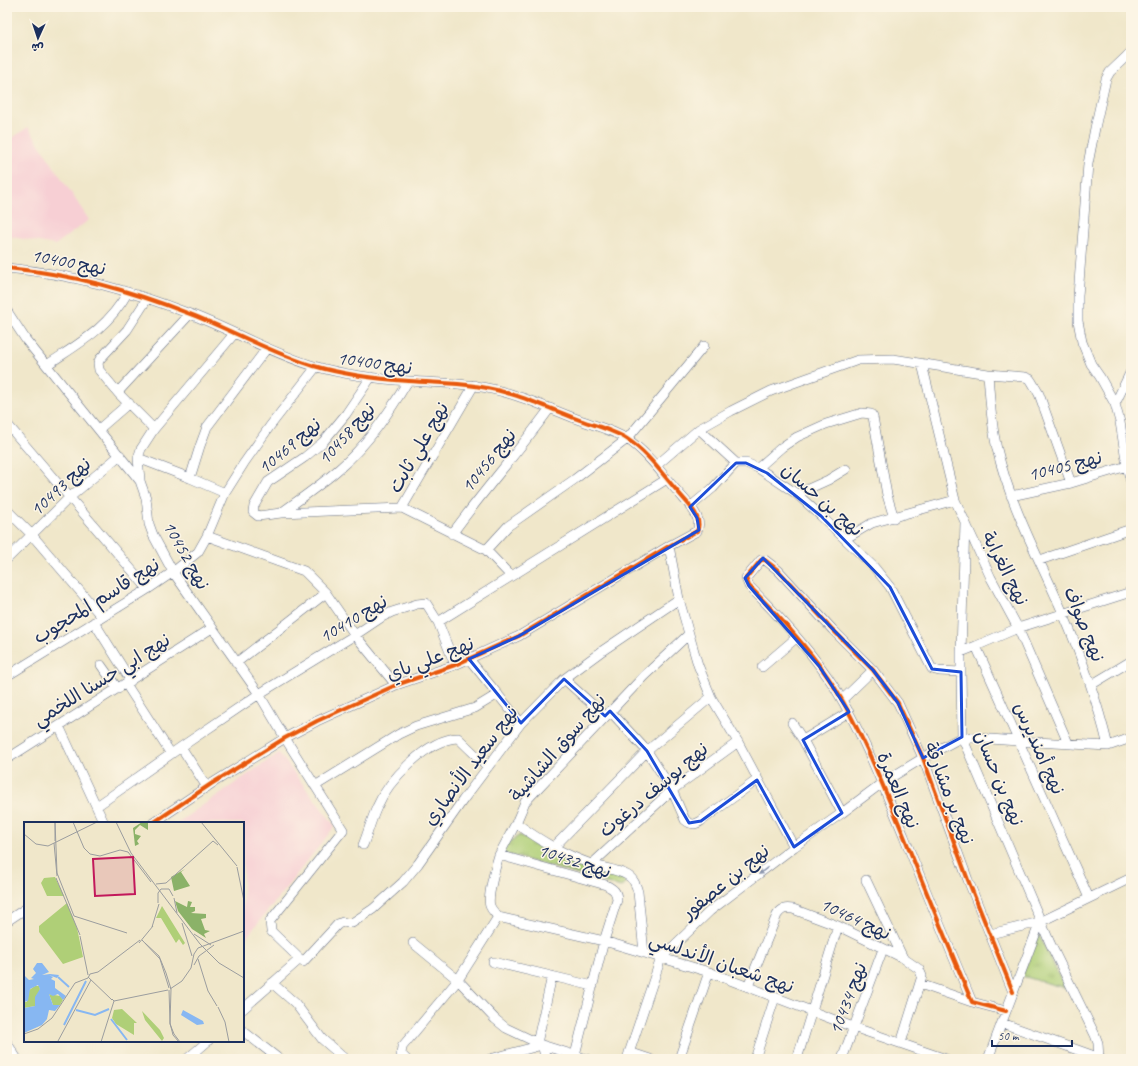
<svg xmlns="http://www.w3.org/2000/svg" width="1138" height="1066" viewBox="0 0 1138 1066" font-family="Caveat,'Playpen Sans Arabic',sans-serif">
<defs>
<pattern id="grass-tufts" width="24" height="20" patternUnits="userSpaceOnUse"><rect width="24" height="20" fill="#afcf77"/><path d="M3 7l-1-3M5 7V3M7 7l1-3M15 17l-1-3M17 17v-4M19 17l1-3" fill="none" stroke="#96b269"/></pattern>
</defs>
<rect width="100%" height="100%" fill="#fcf5e5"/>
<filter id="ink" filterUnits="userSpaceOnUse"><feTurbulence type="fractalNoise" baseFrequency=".025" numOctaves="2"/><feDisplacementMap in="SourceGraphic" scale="8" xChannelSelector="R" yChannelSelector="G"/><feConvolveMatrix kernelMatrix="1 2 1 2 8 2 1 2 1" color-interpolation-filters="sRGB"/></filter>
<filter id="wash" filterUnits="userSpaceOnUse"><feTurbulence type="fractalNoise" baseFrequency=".012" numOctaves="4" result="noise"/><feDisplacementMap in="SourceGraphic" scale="16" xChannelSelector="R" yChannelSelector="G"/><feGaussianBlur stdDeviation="0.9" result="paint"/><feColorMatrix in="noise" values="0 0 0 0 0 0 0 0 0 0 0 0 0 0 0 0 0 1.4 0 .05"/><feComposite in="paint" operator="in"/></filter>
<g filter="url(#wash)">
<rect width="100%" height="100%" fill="#f0e7ca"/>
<path fill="#f7cfd4" d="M28 127 89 220 55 245 7 236V142Z
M279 753 335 826 246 938 243 936V823H177Z"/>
<path fill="url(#grass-tufts)" stroke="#657f6a" d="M520 835 549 854 581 866 623 879 626 882 624 885 621 887 503 853 508 843Z
M1039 935 1065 988 1022 976Z"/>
</g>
<g filter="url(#ink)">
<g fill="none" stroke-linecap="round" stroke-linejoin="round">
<g stroke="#666f84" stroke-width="10">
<path id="street" d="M1131 52 1110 72 1106 79 1095 128 1088 164 1078 296V321L1082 342 1091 364 1100 377 1115 404 1120 422 1127 466 1131 482
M7 268C72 274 129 290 190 314 232 330 271 353 314 366 345 375 378 379 409 381 431 383 453 382 475 386 512 391 543 406 577 419 593 425 613 430 627 439 648 453 662 474 678 492 686 502 704 517 697 531L669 546 519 636 455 665 396 685 317 721 285 738 211 784 153 823
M147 299 127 330 100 359 98 363 99 370 119 394 154 429
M7 311 26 340 140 481 146 498 149 524 153 535 173 572 259 694 285 738 343 830 270 921 271 931 274 934 303 962 338 924 343 922 347 923H352L373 909 403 882 418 864 463 800 521 723 564 679 602 651 679 599
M922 364 955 500 991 578 1018 628 1068 743
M47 365C81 342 107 329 128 292
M988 374C990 399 991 424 997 449 1010 505 1039 558 1062 611 1081 655 1097 700 1108 746
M371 377 346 414 323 442 305 457 268 482 254 506 253 512 258 516 281 513 351 510 402 508 486 550 511 576
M118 392 190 314
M1115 404 1131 371
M7 424 148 589
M99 429 129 403
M699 429 736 463H746L758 468 797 494 821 516 874 567 890 587 932 669 939 671 961 672 962 737 1050 943 1095 1035 1098 1043 1099 1059
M138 458 190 478 225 493
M657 465 699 429 731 411 771 391 858 360 893 359 988 374 1025 377 1030 379 1032 382 1039 394 1071 483
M758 468 782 447 797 437 826 424 862 413 871 414 873 417 887 495 894 518
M190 478 200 446 207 427 267 348
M140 480 138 458 141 449 154 429 234 334
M797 494 828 480 846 469
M1011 496 1071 483 1127 466
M690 507 713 488 736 463
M402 508 474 385
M7 510 32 535 102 617
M281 513C300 499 321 485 340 468 368 444 389 413 408 381
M965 523 961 652 976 646 1089 898
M452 534C483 491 519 451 550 408
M207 536 304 571 326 593 355 635 396 685
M845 539 872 523 955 500
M669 546 679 599 689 634 698 665 711 697 738 742 794 847
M486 550 508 526 575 479 627 439 704 346
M7 559 69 498 120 455
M1040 560 1131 529
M94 622 131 681
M438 622 667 479
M976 646 1018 628 1131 592
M469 659 521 723
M236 663 326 593
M101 665 118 689
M762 667 796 638
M961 672V652
M7 676 148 589 173 572 198 552 207 536 225 493 244 463 270 426 316 367
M564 679 605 716
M126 684 171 754
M1091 685 1131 661
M842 700 873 670
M610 711 647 751 672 790 685 820C691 825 695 825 701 821L757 780
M792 723 803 740 849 712
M59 726 104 823
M803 740 842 813 882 783 923 758 962 737 1018 741 1108 746 1131 738
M181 747 207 787
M7 759 212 628
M315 786 399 734 416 726 475 708 498 694
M97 806 181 747 259 694 355 635 382 617 392 612 417 604 426 603 438 622 455 665
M363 845C368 833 371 820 377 807 388 781 427 739 458 738L488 767
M553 848 647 751 711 697
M499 855 516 823
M592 864 672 790 738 742
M866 880 903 958
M7 921 25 909
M990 934 1040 922 1131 878
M413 943 458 980 495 1019 506 1028 542 1045 587 1059
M644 953 638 892C636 885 634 879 627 875 617 869 602 868 591 864 561 853 541 841 516 823L525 802 644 676 689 634
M493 962 593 986
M272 983 295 1003 322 1039 345 1059
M920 984 972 1002
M748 986 777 915C782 908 785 908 793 909L838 926 903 958 919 969 922 976 901 1043
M243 1009 300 959
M1006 1011 972 1002C949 947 926 892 904 836 883 786 863 734 835 688 813 653 778 615 749 586L746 578 761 560H765L778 570 833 630 873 670 898 703 923 758 968 880 1013 992
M1002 1023 1100 1058
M243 1031 279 1059
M7 1043 17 1059
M537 1043 552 976
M629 1052 650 1059
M575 1055 604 941 617 900C617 891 613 889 606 885L499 855C496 865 487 897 490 906 492 911 496 914 498 917L604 941 709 972 853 1027 946 1059
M187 1059 208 1041
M406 1059 401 1054 402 1047 458 980 498 917
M490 1059 542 1045 546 1059
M627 1059 661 958 710 911 794 847 842 813
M679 1059 709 972
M755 1059 775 997
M797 1059 838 926
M842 1059 883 949
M988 1059 1040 922"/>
</g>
<use href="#street" stroke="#fff" stroke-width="9"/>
<g stroke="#fcf5e5" stroke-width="6">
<path id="cycleway" d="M7 268C72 274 129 290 190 314 232 330 271 353 314 366 345 375 378 379 409 381 431 383 453 382 475 386 512 391 543 406 577 419 593 425 613 430 627 439 648 453 662 474 678 492 686 502 704 517 697 531L669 546 519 636 455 665 396 685 317 721 285 738 211 784 153 823
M1006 1011 972 1002C949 947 926 892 904 836 883 786 863 734 835 688 813 653 778 615 749 586L746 578 761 560H765L778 570 833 630 873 670 898 703 923 758 968 880 1013 992"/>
</g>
<use href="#cycleway" stroke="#e8590c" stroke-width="4"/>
</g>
<defs><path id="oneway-solid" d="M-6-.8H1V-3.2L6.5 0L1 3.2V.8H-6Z"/></defs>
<use fill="#8d97ae" href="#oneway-solid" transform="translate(763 871) rotate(142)"/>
</g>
<path fill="none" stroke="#1d4ed8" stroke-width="3" stroke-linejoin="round" d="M736 463H746L767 473 821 516 890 587 932 669 961 672 962 737 923 758 898 703 873 670 763 558 745 578 749 586 819 666 849 712 803 740 842 813 794 847 757 780 701 821 689 823 647 751 610 711 605 716 564 679 521 723 469 659 519 636 699 530 697 518 690 507Z"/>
<g text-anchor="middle" stroke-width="3" stroke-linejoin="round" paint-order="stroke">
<g font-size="19" fill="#1b2f5e" stroke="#fcf5e5">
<text transform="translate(69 261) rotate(11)" y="7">نهج 10400</text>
<text transform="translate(375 362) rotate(8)" y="7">نهج 10400</text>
<text transform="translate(346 433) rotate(-48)" y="7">نهج 10458</text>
<text transform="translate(289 445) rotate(-40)" y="7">نهج 10469</text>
<text transform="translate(418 447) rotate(-60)" y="7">نهج علي ثابت</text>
<text transform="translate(488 460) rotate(-51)" y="7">نهج 10456</text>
<text transform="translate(1065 465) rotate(-14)" y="7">نهج 10405</text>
<text transform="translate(60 486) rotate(-43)" y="7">نهج 10493</text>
<text transform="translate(823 499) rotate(41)" y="7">نهج بن حسان</text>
<text transform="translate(187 555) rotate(61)" y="7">نهج 10452</text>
<text transform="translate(1006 568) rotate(63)" y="7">نهج الغرابة</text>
<text transform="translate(96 600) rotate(-32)" y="7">نهج قاسم المحجوب</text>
<text transform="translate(353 618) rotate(-31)" y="7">نهج 10410</text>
<text transform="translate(1085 624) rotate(68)" y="7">نهج صواف</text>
<text transform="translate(430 658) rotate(-21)" y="7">نهج علي باي</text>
<text transform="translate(101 679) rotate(-32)" y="7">نهج ابي حسنا اللخمي</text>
<text transform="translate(557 747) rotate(-49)" y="7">نهج سوق الشاشية</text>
<text transform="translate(1040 748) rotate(66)" y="7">نهج أمنديرس</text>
<text transform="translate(470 765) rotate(-53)" y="7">نهج سعيد الأنصاري</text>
<text transform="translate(1000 778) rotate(68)" y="7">نهج بن حسان</text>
<text transform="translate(653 789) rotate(-40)" y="7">نهج يوسف درغوث</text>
<text transform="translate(899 790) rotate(67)" y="7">نهج العمرة</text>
<text transform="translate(950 793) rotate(69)" y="7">نهج بر مشارقة</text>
<text transform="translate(575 860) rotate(18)" y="7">نهج 10432</text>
<text transform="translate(725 881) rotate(-39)" y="7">نهج بن عصفور</text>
<text transform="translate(856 918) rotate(25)" y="7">نهج 10464</text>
<text transform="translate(722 962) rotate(19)" y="7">نهج شعبان الأندلسي</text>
<text transform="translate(847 998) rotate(-69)" y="7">نهج 10434</text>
</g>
</g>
<g transform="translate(24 822)">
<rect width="220" height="220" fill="#f0e7ca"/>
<path d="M138 84 161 121 159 123 155 117 152 121 137 96H132ZM11 164H15L16 167 11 184 0 186V180H3L1 171ZM98 187 113 201H110V213L92 202 88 196 90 188ZM118 189 136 208 140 216 138 219 121 198Z" fill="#afcf77"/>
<path d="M118 0H124V8L116 3 111 8V12L117 14 113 19 115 22 111 24 109 6ZM161 47 157 50 166 64 150 69 147 55ZM151 79 163 85 164 79 168 80 166 85H171V89L167 91 182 92V96L177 97 181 108 186 109 180 112 182 116 168 107 154 89Z" fill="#8bb268"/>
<path d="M25 172 36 174 39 178 36 183H29Z" fill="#afcf77"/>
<path d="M31 55 40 74H23L17 61 20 56ZM43 81 53 106 59 135 39 142 15 110V104Z" fill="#afcf77"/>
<path d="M13 141H18L25 150 18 153 26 152 35 153 33 156 25 153 29 155 27 157 31 159V166L42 174 39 178 34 172 29 174 25 172 29 183H36L31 189 25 188 23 197 18 203 0 211V186L11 184V175L16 167 14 163 6 167 4 179 0 180V153L5 158 10 157 7 156 12 151 9 147ZM159 188 179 199 180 202 173 203 157 193Z" fill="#87b7f2"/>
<path fill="none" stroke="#87b7f2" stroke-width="2" d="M34 155 45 165M52 188 71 193 85 187M87 197 103 218M40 203 62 159"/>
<path fill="none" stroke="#9b9d9f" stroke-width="1" d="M31 0V19M31 0 33 51 50 94 103 111M49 0 60 26 66 32 76 34 96 28 104 30 127 60M92 0 107 31 176 122 195 141 220 156M177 0 213 44M0 12 12 22 24 24 73 0M30 21 33 54M213 45 220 79M32 56 56 113M132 62 142 61 189 19 194 23M150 76 153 91M134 81V71L137 67H145L149 74M158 101 168 134M128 105 135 82M170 112 187 123M56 114 64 153M118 118 136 137 145 166M115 121 129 104M121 121 135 134 142 151 147 167 146 202 150 212 156 220M174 137 184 169 193 184M170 143 175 134 190 123M64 155 88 178M146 167 158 159 167 146 170 132 174 126 220 109M145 168 146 201 149 213 155 220M90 179 144 168M194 185 201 200 205 220M0 212 14 207 28 196 51 161 64 156 66 152 74 150 116 118M34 219 67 158M77 220 90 179 88 177"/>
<path fill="#c2185b" fill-opacity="0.15" stroke="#c2185b" stroke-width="2" d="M109 35 111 72 71 74 69 37Z"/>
<rect width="220" height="220" fill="none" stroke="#1b2f5e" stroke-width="2"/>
</g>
<rect width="1138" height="1066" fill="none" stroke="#fcf5e5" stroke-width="24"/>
<g transform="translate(38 38) rotate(183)" stroke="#fcf5e5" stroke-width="3" paint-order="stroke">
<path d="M0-3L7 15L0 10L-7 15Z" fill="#1b2f5e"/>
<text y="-6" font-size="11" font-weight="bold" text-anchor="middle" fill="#1b2f5e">ش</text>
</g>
<path d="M992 1040v6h80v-6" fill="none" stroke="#1b2f5e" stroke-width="2"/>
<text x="998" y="1040" font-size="12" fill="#1b2f5e" stroke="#fcf5e5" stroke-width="3" paint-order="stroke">50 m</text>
</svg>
